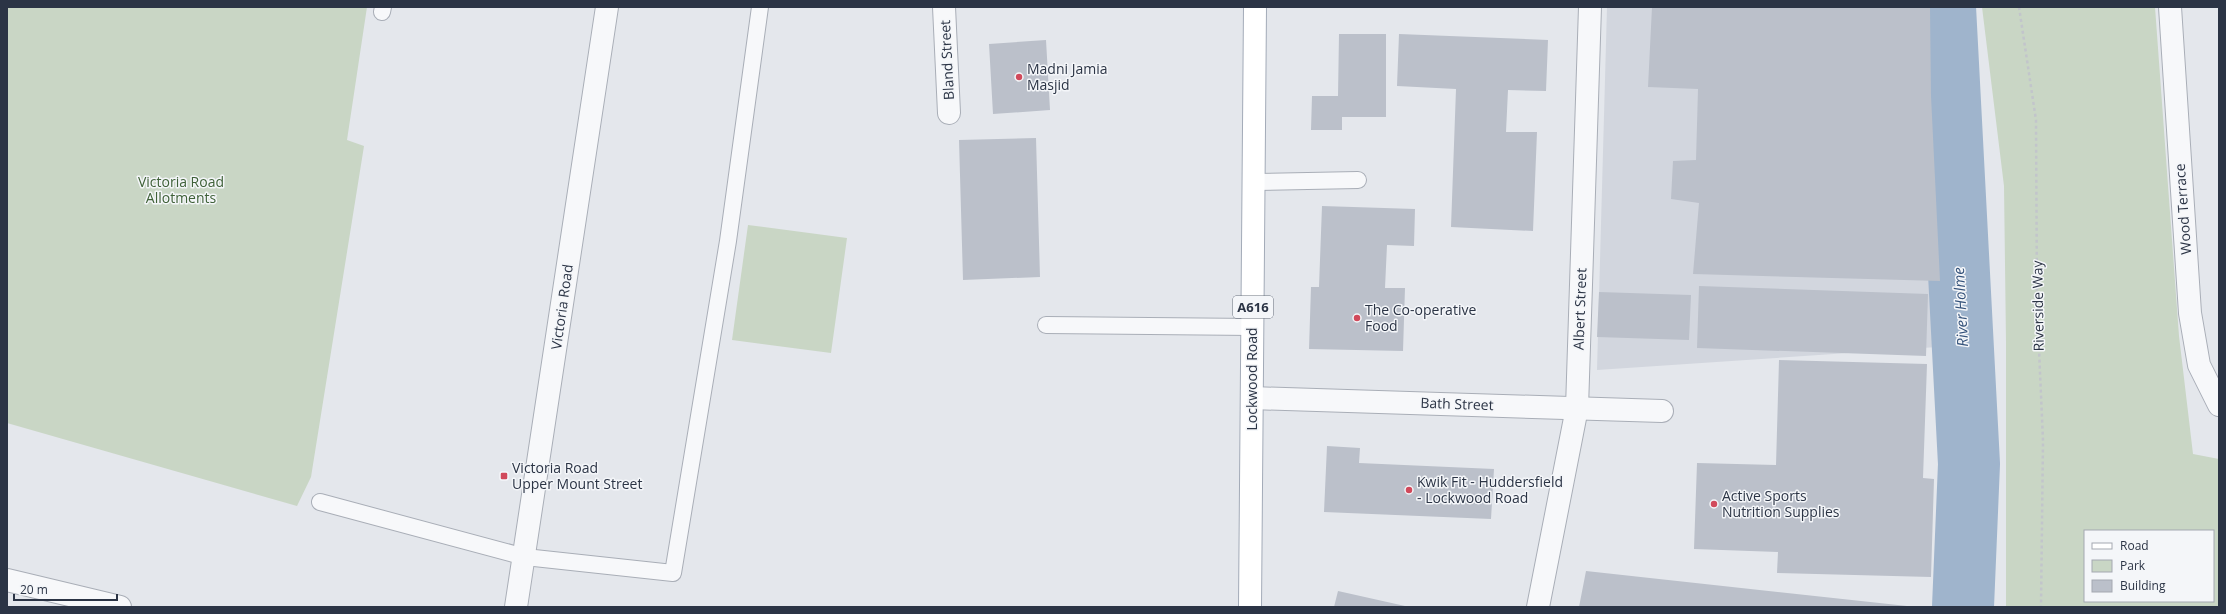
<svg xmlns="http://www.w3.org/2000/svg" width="2226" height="614" viewBox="0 0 2226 614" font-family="'Open Sans',sans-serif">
<rect width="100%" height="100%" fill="#e4e7ec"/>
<path fill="#d2d6de" d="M1607 7H1941L1952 346 1597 370Z"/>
<path fill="#c9d6c5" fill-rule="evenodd" d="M7 7H367L347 140 364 146 311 477 297 506 7 423Z
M1982 7H2155L2179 336 2193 454 2219 459V607H2006V342L2004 186ZM2085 531H2213V601H2085Z
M748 225 847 238 831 353 732 340Z"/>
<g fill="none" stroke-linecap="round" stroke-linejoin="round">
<path stroke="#9fb4cc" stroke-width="62" d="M1945 7 1969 464 1963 607"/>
</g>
<path fill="#bbc0ca" d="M1652 7H1930L1931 96 1940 281 1693 274 1699 203 1671 199 1673 161 1696 160 1698 89 1648 87Z
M1339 34H1386V117H1342V130H1311L1312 96H1338Z
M1399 34 1548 40 1546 91 1508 90 1506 132H1537L1533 231 1451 227 1456 89 1397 86Z
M1046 40 1050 110 993 114 989 44Z
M1036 138 1040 277 963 280 959 140Z
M1322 206 1415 209 1414 246 1387 245 1385 288H1405L1403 351 1309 349 1311 287H1319Z
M1699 286 1928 294 1926 356 1697 348Z
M1599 292 1691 295 1689 340 1597 337Z
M1779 360 1927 364 1923 478 1934 479 1931 577 1777 573 1778 552 1694 549 1697 463 1776 465Z
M1327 446 1360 448 1359 463 1494 469 1491 519 1324 512Z
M1586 571 1907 606V607H1579Z
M1338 591 1405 606V607H1334Z"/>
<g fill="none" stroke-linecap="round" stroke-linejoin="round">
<g stroke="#a9aeb7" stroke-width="18">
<path id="service" d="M382 12 383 7
M1254 182 1358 180
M1046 325 1253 327
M320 502 525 557 673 573 728 241 760 7"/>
</g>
<g stroke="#a9aeb7" stroke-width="24">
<path id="minor" d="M944 7 949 113
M2170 7 2190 313 2199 365 2219 405
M1252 398 1662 411
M7 580 120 607
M516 607 607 7"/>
</g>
<g stroke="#a9aeb7" stroke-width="24">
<path id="tertiary" d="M1538 607 1577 408 1590 7"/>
</g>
<g stroke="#a3abb8" stroke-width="24">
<path id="primary" d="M1250 607 1255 7"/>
</g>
<path stroke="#c2c5cb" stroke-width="2.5" stroke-dasharray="3 3" stroke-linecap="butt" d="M2019 7 2036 120 2037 303 2043 441 2041 607"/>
<use href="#service" stroke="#f7f8fa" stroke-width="16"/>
<use href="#minor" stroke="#f7f8fa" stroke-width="22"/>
<use href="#tertiary" stroke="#f7f8fa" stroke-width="22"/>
<use href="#primary" stroke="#fff" stroke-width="22"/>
</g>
<g fill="#d1495b" stroke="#f4f6f9" stroke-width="1.5">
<circle cx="1019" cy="77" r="4"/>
<circle cx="1357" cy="318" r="4"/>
<rect x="500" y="472" width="8" height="8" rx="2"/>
<circle cx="1409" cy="490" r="4"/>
<circle cx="1714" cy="504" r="4"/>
</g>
<g text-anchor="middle" stroke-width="3" stroke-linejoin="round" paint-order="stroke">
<rect fill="#f4f6f9" stroke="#676e7b" stroke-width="1" x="1233" y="296" width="40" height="22" rx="3"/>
<g font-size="13" font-weight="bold" fill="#2b3445">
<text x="1253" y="312">A616</text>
</g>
<g font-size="14" fill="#2b3445" stroke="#f4f6f9">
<text transform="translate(947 60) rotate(-93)" y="5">Bland Street</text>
<text transform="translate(2183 209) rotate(-94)" y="5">Wood Terrace</text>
<text transform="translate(2038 306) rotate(-91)" y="5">Riverside Way</text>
<text transform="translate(562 307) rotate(-82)" y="5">Victoria Road</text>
<text transform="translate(1580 309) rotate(-88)" y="5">Albert Street</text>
<text transform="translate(1252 379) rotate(-90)" y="5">Lockwood Road</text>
<text transform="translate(1457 404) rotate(2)" y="5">Bath Street</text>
</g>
<g font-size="14" fill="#2b3445" stroke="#f4f6f9" text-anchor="start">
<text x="1027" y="74">Madni Jamia<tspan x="1027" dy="16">Masjid</tspan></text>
<text x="1365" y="315">The Co-operative<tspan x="1365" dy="16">Food</tspan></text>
<text x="512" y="473">Victoria Road<tspan x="512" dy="16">Upper Mount Street</tspan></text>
<text x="1417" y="487">Kwik Fit - Huddersfield<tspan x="1417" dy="16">- Lockwood Road</tspan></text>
<text x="1722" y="501">Active Sports<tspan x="1722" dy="16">Nutrition Supplies</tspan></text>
</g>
<g font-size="14" fill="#3f6138" stroke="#f4f6f9">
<text x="181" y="187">Victoria Road<tspan x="181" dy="16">Allotments</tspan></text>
</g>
<g font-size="15" font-style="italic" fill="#34527a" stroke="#f4f6f9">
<text transform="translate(1961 307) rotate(-93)" y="5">River Holme</text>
</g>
</g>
<rect width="2226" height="614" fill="none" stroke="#2b3445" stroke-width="16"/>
<rect x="2084" y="530" width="130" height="72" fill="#f4f6f9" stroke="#a4a8b1"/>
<rect x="2092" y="543" width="20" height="6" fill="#ffffff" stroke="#a4a8b1"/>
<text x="2120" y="550" font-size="12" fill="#2b3445">Road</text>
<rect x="2092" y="560" width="20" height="12" fill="#c9d6c5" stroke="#a4a8b1"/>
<text x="2120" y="570" font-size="12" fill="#2b3445">Park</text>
<rect x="2092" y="580" width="20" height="12" fill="#bbc0ca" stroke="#a4a8b1"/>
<text x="2120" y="590" font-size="12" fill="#2b3445">Building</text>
<path d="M14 594v6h103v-6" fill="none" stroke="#2b3445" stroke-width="2"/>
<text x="20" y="594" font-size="12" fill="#2b3445" stroke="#f4f6f9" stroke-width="3" paint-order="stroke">20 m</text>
</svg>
